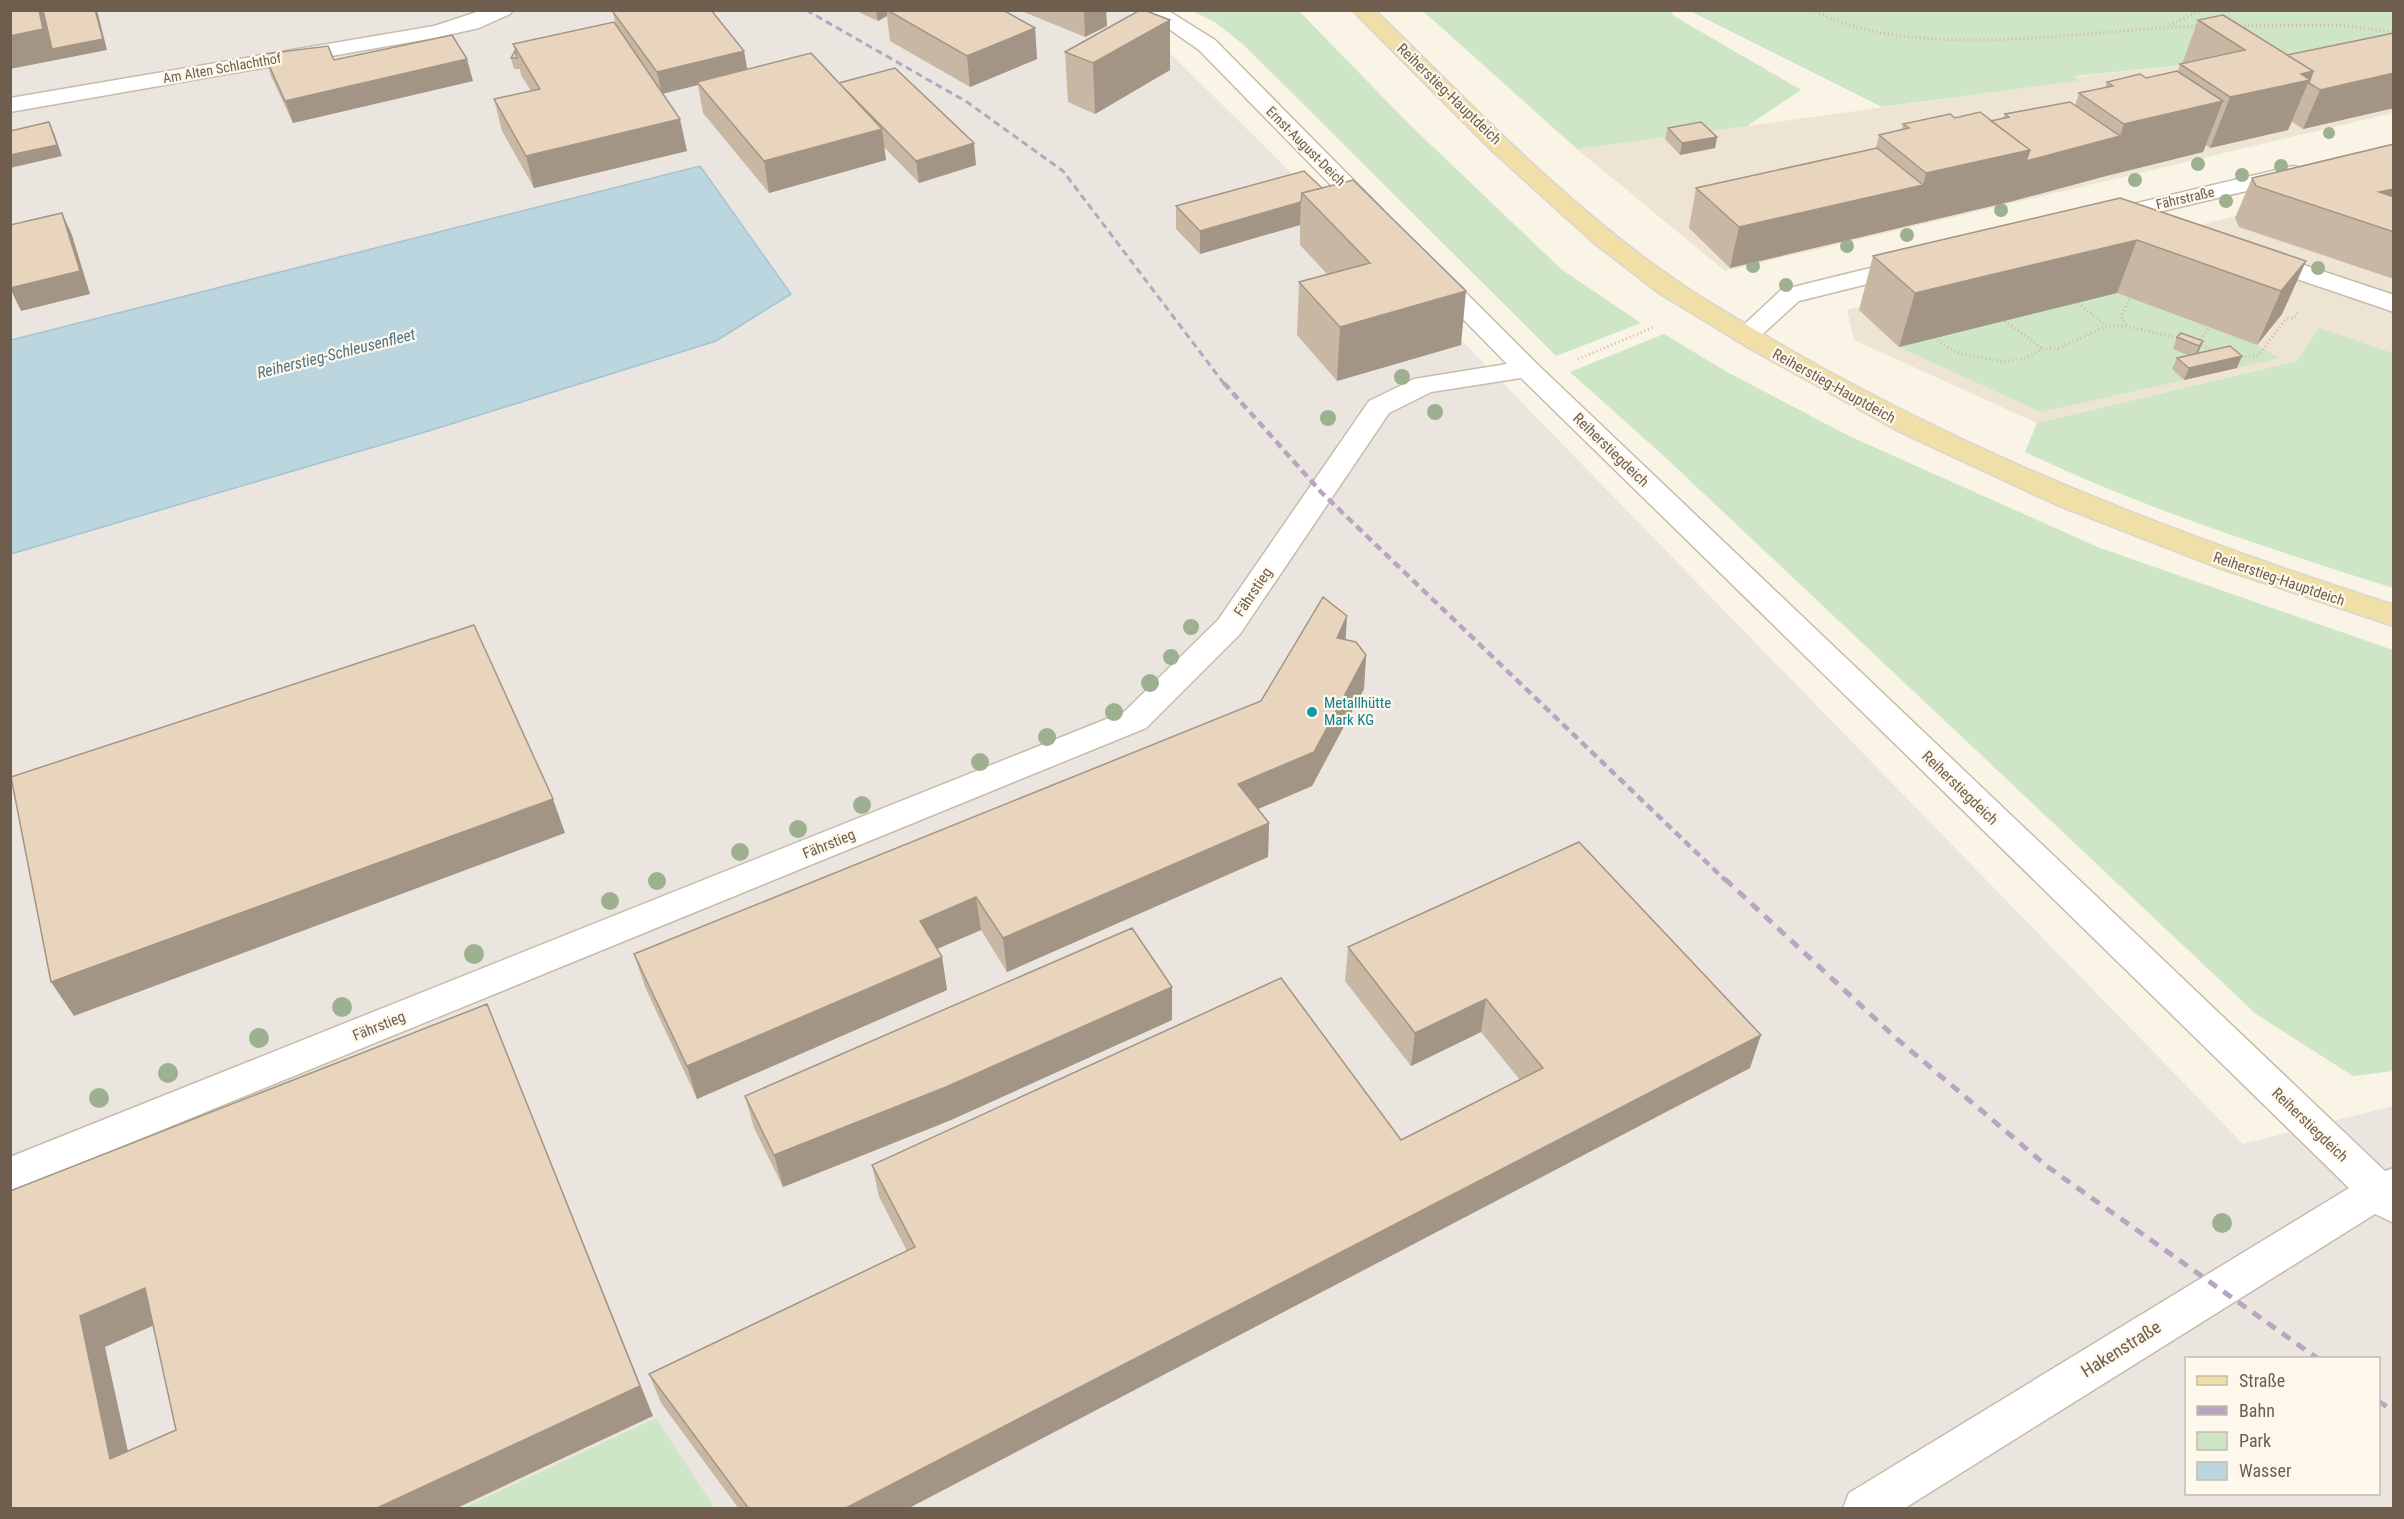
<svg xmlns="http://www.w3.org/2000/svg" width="2404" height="1519" viewBox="0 0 2404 1519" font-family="'Roboto Condensed',sans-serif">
<rect width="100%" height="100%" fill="#f9f4e5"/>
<path fill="#ede4d3" d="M2266 57 2393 59V113L1725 271 1577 149 2077 81 2072 77Z
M2393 178V353L2319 328 2297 361 2037 423 1854 340 1847 310Z"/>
<path fill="#eae6df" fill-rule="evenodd" d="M11 11H1127L1466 345 2243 1144 2393 1106V1508H715L656 1418 463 1508H11V554L435 429 716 341 791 294 700 166 11 340ZM2186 1358H2378V1494H2186Z"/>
<path fill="#cee5c6" d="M1192 11H1299L1409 124 1561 269 1641 323 1556 356 1245 46 1215 22Z
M1423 11H1670L1674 16 1801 90 1747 126 1577 149Z
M1690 11H2393V59L2266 57 2074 76 2078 81 1882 107Z
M2117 293 2257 345 2279 358 2237 368 2173 369 2184 380 2041 412 1899 347Z
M2319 328 2393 353V588C2268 548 2144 509 2025 452L2037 423 2297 361Z
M1664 334 1727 372 1849 436 2100 548 2393 650V1071L2353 1076 2256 1014 1666 458 1570 372Z
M656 1418 715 1508H463Z"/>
<path fill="#bcd6e0" stroke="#a4c4d1" stroke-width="1.5" d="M700 166 791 294 716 341 435 429 11 554V340Z"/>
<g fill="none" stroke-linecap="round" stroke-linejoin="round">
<g stroke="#c7bbab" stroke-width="3">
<path id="minor" d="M483 10H513L510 14 479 28 434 38 10 112V98L434 26Z
M1142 10H1167L1215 40 1382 209 1385 214 1382 219 1373 221 1364 219 1199 50Z
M2293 166 2301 168 2305 173 2301 178 2104 225 2095 223 2092 218 2095 213Z
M2259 250 2394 295V312L2250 263 2246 258 2250 253Z
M1911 258 1920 261 1924 266 1920 271 1799 301 1755 341 1746 343 1737 341 1733 335 1781 290Z
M1432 265 1441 268 1536 363 2385 1171 2394 1168V1223L2375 1214 1905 1508H1843L1849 1493 2349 1188 1521 378 1431 392 1389 413 1240 634 1146 728 10 1192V1157L1124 712 1218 620 1369 401 1414 379 1507 364 1423 278 1419 273 1423 268Z"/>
</g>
<g stroke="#dad5d1" stroke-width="3">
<path id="major" d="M1352 10H1375C1468 101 1558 197 1664 272 1704 301 1749 326 1792 351 1982 460 2185 538 2394 605V626L2219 568 2057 505 1900 432 1749 348 1659 293 1594 243 1489 148Z"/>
</g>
<path stroke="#d0bba4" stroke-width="3" stroke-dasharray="1 3" stroke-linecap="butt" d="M1812 10C1916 64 2084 29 2201 26
M2169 25 2203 10
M2236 26 2339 25 2394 32
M2078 303 2106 325
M2005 321 2043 349
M2126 325 2121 316 2130 298
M1934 338 1957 353 2004 362 2025 358 2043 349 2059 348 2107 326H2126L2182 339
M2198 343 2210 327
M2198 344 2215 352
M2237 357 2258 355 2286 319 2294 318 2299 311
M1578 359 1654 327"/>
<use href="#minor" fill="#fff" fill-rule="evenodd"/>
<use href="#major" fill="#f0dfa6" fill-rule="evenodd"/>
<path stroke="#b8a6c1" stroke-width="3" stroke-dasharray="7 4.5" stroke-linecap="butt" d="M806 10 967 102 1063 171 1225 385"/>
<path stroke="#b8a6c1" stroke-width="4.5" stroke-dasharray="8 5" stroke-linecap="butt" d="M1224 383 1321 492 1726 881"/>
<path stroke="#b8a6c1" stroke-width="5" stroke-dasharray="10 8" stroke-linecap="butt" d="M1725 879 1897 1039 2048 1167 2317 1358
M2378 1401 2394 1411"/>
</g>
<g fill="#9db090">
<circle cx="2329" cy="133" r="6"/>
<circle cx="2198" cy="164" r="7"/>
<circle cx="2281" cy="166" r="7"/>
<circle cx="2242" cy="175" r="7"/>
<circle cx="2135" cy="180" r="7"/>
<circle cx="2226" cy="201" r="7"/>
<circle cx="2001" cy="210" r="7"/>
<circle cx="1907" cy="235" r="7"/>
<circle cx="1847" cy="246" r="7"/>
<circle cx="1753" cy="266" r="7"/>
<circle cx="2318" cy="268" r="7"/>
<circle cx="1786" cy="285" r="7"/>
<circle cx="1402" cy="377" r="8"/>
<circle cx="1435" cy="412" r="8"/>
<circle cx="1328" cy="418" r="8"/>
<circle cx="1191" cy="627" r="8"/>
<circle cx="1171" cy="657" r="8"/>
<circle cx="1150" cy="683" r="9"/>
<circle cx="1114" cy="712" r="9"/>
<circle cx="1047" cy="737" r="9"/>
<circle cx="980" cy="762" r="9"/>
<circle cx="862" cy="805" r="9"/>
<circle cx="798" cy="829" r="9"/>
<circle cx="740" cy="852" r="9"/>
<circle cx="657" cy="881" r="9"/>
<circle cx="610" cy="901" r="9"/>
<circle cx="474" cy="954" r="10"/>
<circle cx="342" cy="1007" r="10"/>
<circle cx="259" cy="1038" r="10"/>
<circle cx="168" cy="1073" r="10"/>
<circle cx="99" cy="1098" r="10"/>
<circle cx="2222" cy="1223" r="10"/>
</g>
<path fill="#c8b7a3" d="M854 10H1003L1035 28 1037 59 970 87 890 41 887 16 878 21Z
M1019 10H1106L1107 26 1085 37Z
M613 12 747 69 839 83 976 165 919 183 884 147 886 160 769 193 703 113 698 85 663 93 687 151 534 188 502 131 494 99 531 91 521 75 520 69H514L511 58 515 51 513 44 616 25Z
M2198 20 2287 55 2394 33V108L2303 129 2292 122 2288 130 2210 148 2206 145 2203 152 2106 176 2013 201 1730 268 1689 228 1696 188 1876 148 1879 135 1902 130 1903 124 1955 118 1991 121 2003 118 2005 114 2075 106 2079 93 2105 88 2107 82 2146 78 2178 71 2180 64H2182Z
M1065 52 1170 70 1095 114 1068 102Z
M264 54 334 60 473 81 293 123 271 76Z
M1668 128 1717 137 1715 148 1680 155 1665 139Z
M2394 144V279L2239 227 2235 218 2252 178Z
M1304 171 1461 345 1337 381 1297 335 1299 282 1328 275 1300 245V225L1200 254 1176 229V206Z
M2120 198 2306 261 2282 314 2257 345 2117 293 1899 347 1859 310 1873 256Z
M2177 337 2203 341 2198 353 2237 368 2184 380 2172 369 2177 358 2188 355 2173 349Z
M1346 640 1366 655 1364 689 1312 786 1258 809 1269 823 1268 857 1007 972 981 930 937 949 942 957 947 990 697 1099 645 987 634 954 1261 701Z
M1348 947 1750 1068 907 1509H739L661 1403 649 1374 907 1251 879 1197 872 1165 1401 1140 1520 1080 1481 1032 1411 1066 1345 981Z
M1172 1020 951 1120 783 1187 754 1128 745 1096Z"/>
<path fill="#a39585" d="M39 10H97L107 50 10 69V36Z
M876 10H887V16L878 21Z
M1084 10H1106L1107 26 1085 37Z
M1170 20V70L1095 114 1093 63Z
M1035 28 1037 59 970 87 967 56Z
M744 51 748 73 697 82 698 85 662 94 657 72Z
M467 59 473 81 293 123 285 101Z
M2313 71 2288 130 2210 148 2230 97Z
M2394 73V108L2303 129 2320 90Z
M2223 101 2203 152 2106 176 2013 201 1730 268 1739 227 1923 185 1926 173 2030 150 2120 136 2124 124Z
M680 119 687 151 534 188 526 156Z
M49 122 54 133 62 156 10 168V155Z
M882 129 886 160 769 193 764 161Z
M1717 137 1715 148 1680 155 1682 143Z
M974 143 976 165 919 183 916 161Z
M2394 189V224L2379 192Z
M1301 202 1300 225 1200 254V231Z
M62 213 72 235 90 294 21 311 10 288Z
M2137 240 2117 293 1899 347 1915 293Z
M2306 261 2282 314 2257 345 2281 291Z
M1466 291 1461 345 1337 381 1340 327Z
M2203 341 2198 353 2194 358 2199 346Z
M2242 356 2237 368 2184 380 2189 368Z
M1347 616 1345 650 1337 638Z
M1366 655 1364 689 1312 786 1237 818 1238 784Z
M553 799 565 833 74 1016 51 982Z
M1269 823 1268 857 1007 972 1003 938Z
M976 897 981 930 925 954 920 921Z
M942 957 947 990 697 1099 687 1066Z
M1172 987V1020L951 1120 783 1187 774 1155Z
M1486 999 1481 1032 1411 1066 1415 1033Z
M487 1004 653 1416 455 1509H375Z
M1761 1035 1750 1068 907 1509H844Z
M145 1288 168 1319 105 1347 136 1488 110 1459 80 1316Z"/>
<path fill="#e9d5be" stroke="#a39585" stroke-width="1.5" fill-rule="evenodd" d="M10 10H39L43 29 10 36Z
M43 10H95L103 39 52 49Z
M619 10H711L744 51 657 72 613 12Z
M887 10H1003L1035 28 967 56Z
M1140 10H1144L1170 20 1093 63 1065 52Z
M2223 15 2313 71 2301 74 2310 80 2230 97 2180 64 2245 50 2198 20Z
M614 22 680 119 526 156 494 99 540 89 513 44Z
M2394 33V73L2320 90 2309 83 2313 71 2287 55Z
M452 35 467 59 285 101 264 54 328 46 334 60Z
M515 51 517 58H511Z
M811 53 882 129 764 161 697 82Z
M895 68 974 143 916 161 839 83Z
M2177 71 2223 101 2124 124 2079 93 2113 86 2107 82 2140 74 2146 78Z
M2070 102 2120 136 2026 161 2030 150 1991 121 2009 117 2005 114Z
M1980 112 2030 150 1926 173 1879 135 1909 128 1903 124 1950 114 1955 118Z
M49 122 57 145 10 155V131Z
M1701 122 1717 137 1682 143 1668 128Z
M2394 144V189L2379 192 2394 197V232L2256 186 2252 178Z
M1877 148 1923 185 1739 227 1696 188Z
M1304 171 1322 188 1302 193 1301 202 1200 231 1176 206Z
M1353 180 1466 291 1340 327 1299 282 1370 263 1302 193Z
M2120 198 2306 261 2281 291 2137 240 1915 293 1873 256Z
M62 213 80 271 10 288V225Z
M2181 333 2203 341 2199 346 2177 337Z
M2230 346 2242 356 2189 368 2177 358Z
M1323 597 1347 616 1337 638 1356 642 1366 655 1314 752 1238 784 1269 823 1003 938 976 897 920 921 942 957 687 1066 634 954 1261 701Z
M474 625 553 799 51 982 11 777Z
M1579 842 1761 1035 844 1509H749L649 1374 915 1247 872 1165 1281 978 1401 1140 1543 1068 1486 999 1415 1033 1348 947Z
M1132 928 1172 987 946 1087 774 1155 745 1096Z
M487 1004 640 1386 375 1509H10V1191ZM145 1288 176 1430 110 1459 80 1316Z"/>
<circle fill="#0f9aa8" stroke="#fdf8eb" stroke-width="2" cx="1312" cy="712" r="6"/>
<g text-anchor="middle" stroke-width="4.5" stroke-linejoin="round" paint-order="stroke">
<g font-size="14" fill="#6f5e4e" stroke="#fdf8eb">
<text transform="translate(222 68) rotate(-10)" y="5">Am Alten Schlachthof</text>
<text transform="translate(1306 146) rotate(45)" y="5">Ernst-August-Deich</text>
<text transform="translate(2185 198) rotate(-13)" y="5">Fährstraße</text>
</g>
<g font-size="15" fill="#6f5e4e" stroke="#fdf8eb">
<text transform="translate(1449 94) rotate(44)" y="5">Reiherstieg-Hauptdeich</text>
<text transform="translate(1834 386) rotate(29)" y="5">Reiherstieg-Hauptdeich</text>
<text transform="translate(1611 450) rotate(44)" y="5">Reiherstiegdeich</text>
<text transform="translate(2279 579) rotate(19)" y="5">Reiherstieg-Hauptdeich</text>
<text transform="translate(1253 592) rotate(-56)" y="5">Fährstieg</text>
<text transform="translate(1960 788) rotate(44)" y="5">Reiherstiegdeich</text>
<text transform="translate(829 844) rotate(-22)" y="5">Fährstieg</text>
<text transform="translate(379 1026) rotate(-22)" y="5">Fährstieg</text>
<text transform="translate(2310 1125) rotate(44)" y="5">Reiherstiegdeich</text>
</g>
<g font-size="15" fill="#0d838f" stroke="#fdf8eb" text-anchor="start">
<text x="1324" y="708">Metallhütte<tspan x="1324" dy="17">Mark KG</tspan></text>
</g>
<g font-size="16" font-style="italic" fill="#4d7586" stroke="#fdf8eb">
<text transform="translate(336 353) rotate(-14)" y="6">Reiherstieg-Schleusenfleet</text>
</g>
<g font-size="18" fill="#6f5e4e" stroke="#fdf8eb">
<text transform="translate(2121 1349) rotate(-32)" y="6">Hakenstraße</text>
</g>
</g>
<rect width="2404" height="1519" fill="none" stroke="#6f5e4e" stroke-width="24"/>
<rect x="2185" y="1357" width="195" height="138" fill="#fdf8eb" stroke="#c4baac" stroke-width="1.5"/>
<rect x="2197" y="1376" width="30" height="9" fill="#f0dfa6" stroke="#c4baac" stroke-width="1.5"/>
<text x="2239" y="1387" font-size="18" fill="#6f5e4e">Straße</text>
<rect x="2197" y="1406" width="30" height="9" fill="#b8a6c1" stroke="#c4baac" stroke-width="1.5"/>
<text x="2239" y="1417" font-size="18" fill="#6f5e4e">Bahn</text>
<rect x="2197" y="1432" width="30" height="18" fill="#cee5c6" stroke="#c4baac" stroke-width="1.5"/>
<text x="2239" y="1447" font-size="18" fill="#6f5e4e">Park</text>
<rect x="2197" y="1462" width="30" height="18" fill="#bcd6e0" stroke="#c4baac" stroke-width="1.5"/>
<text x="2239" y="1477" font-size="18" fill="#6f5e4e">Wasser</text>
</svg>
